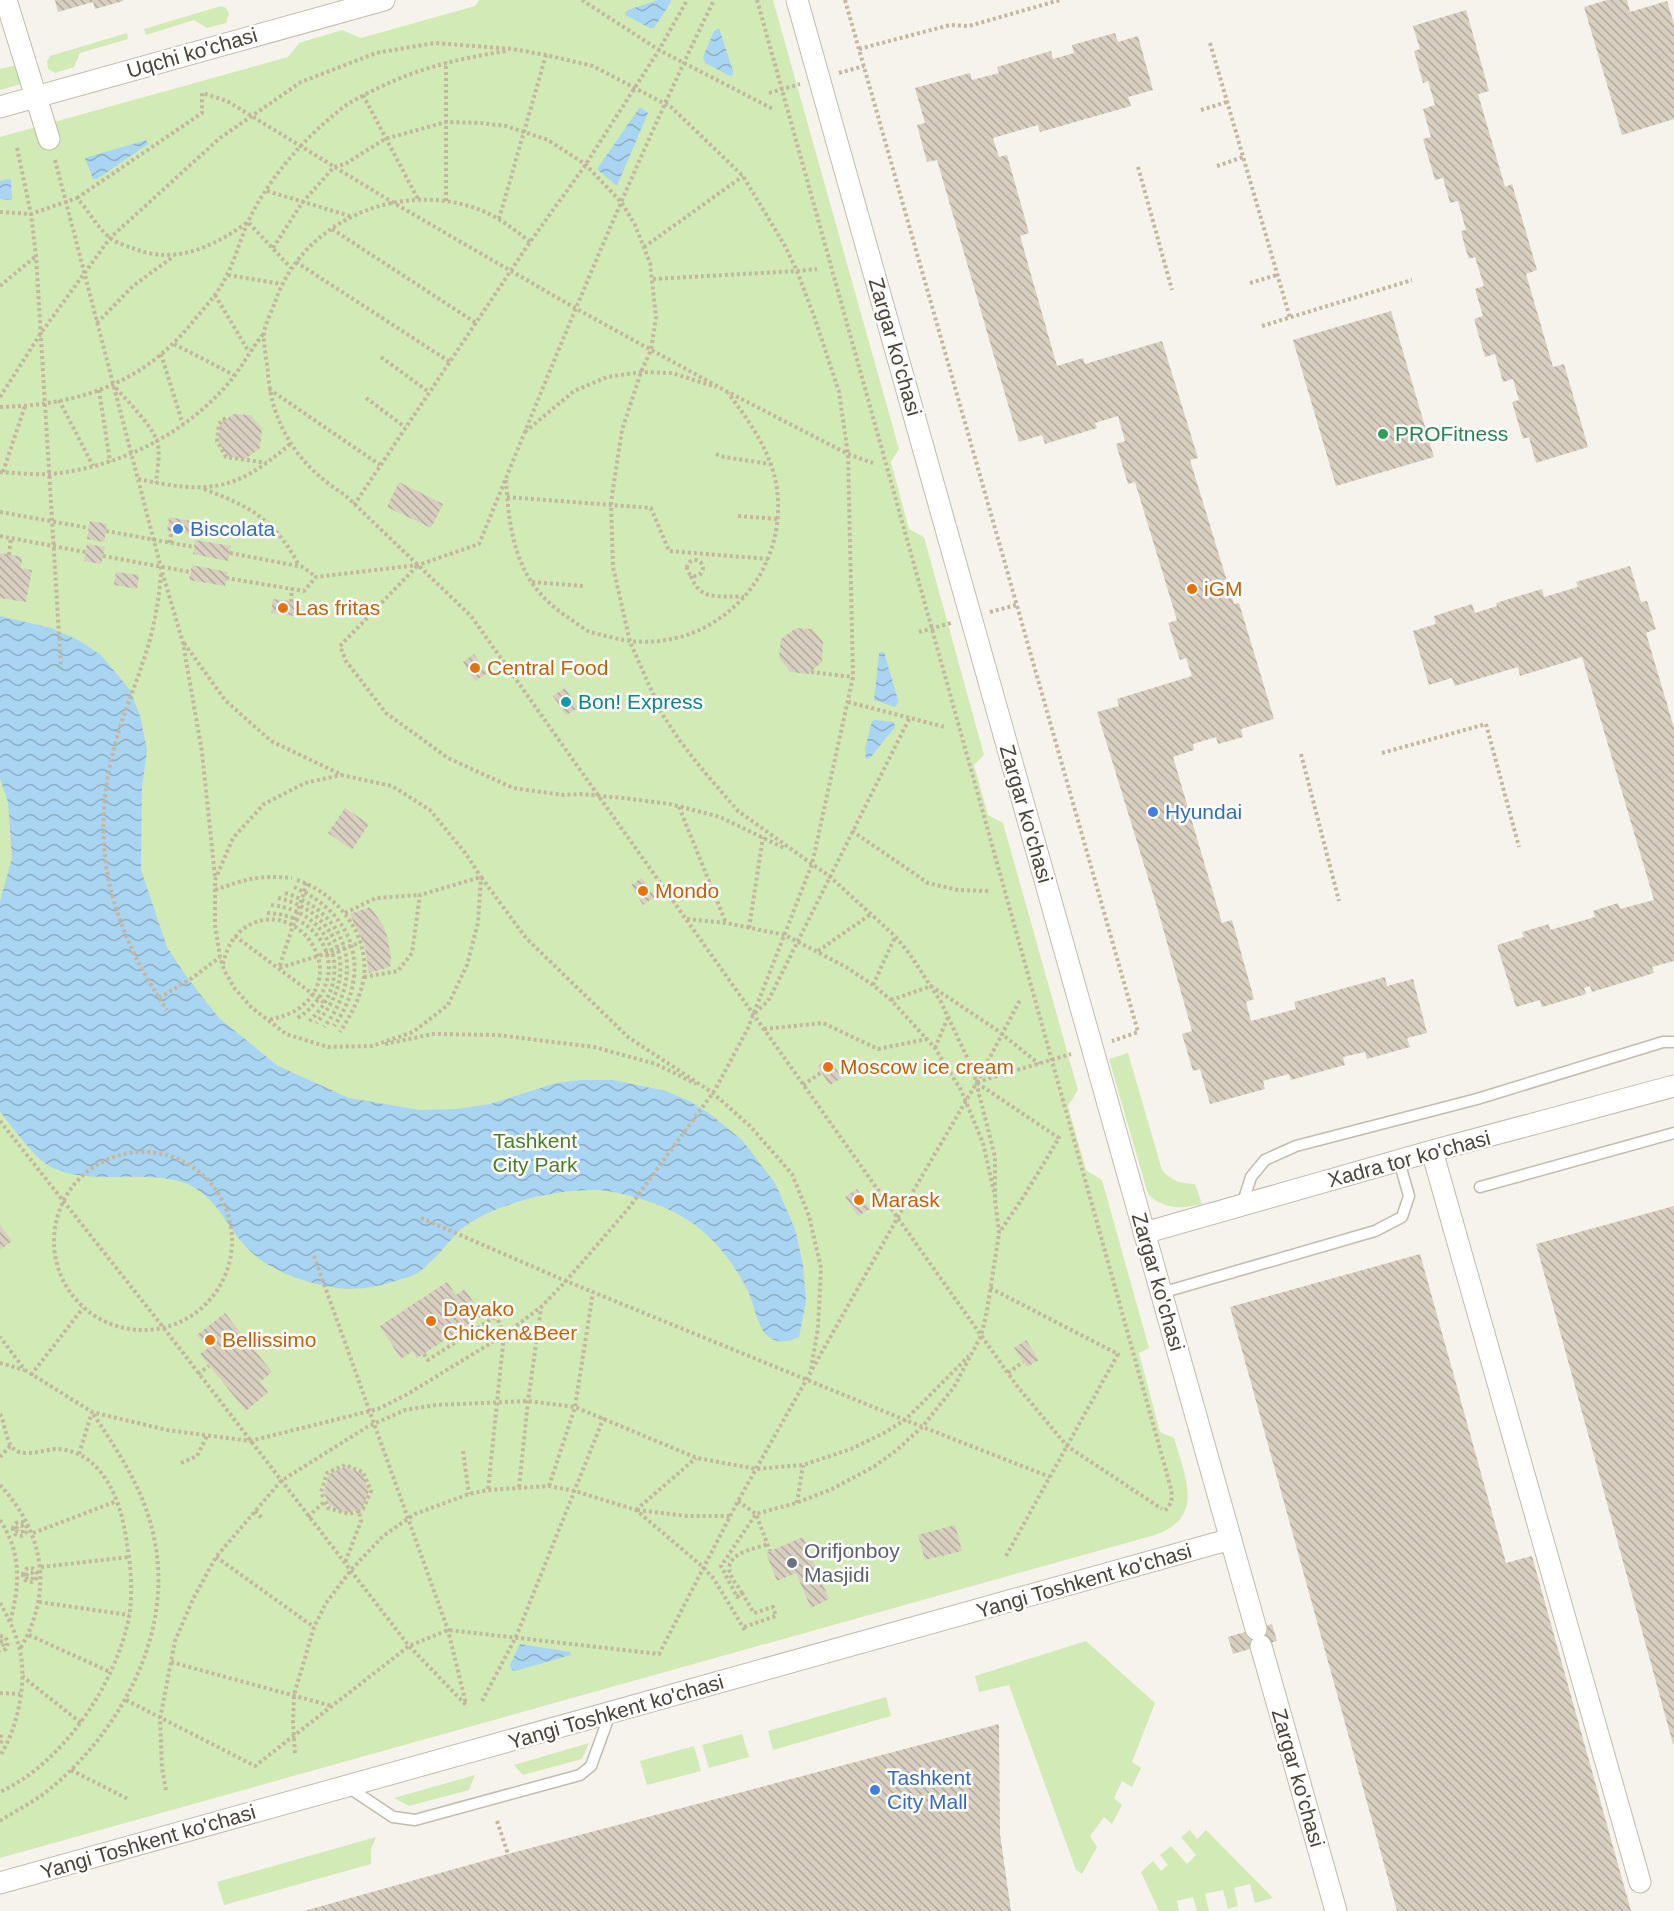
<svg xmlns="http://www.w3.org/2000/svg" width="1674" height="1911" viewBox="0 0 1674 1911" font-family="Arial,sans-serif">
<defs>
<pattern id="water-waves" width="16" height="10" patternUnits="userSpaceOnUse" patternTransform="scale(1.5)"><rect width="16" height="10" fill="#a9d4f2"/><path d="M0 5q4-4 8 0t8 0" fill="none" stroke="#8caec5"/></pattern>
<pattern id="building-back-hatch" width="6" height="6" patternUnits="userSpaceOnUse" patternTransform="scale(1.5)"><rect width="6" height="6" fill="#d8cfc1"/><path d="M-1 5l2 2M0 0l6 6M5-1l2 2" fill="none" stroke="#b1aa9e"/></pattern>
</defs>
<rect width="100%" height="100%" fill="#f6f3ec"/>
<path fill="#d2eab5" d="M479 0H773L899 449 891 462 909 529 924 537 984 755 974 765 988 815 1003 823 1078 1090 1068 1106 1086 1170 1102 1180 1149 1348 1139 1353 1160 1432 1174 1438C1185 1477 1206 1517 1155 1535L0 1858V137L288 57 299 43 342 30 361 38 475 6Z
M221 6 226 8 229 13 226 23 207 28 194 20 146 35 144 29Z
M127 33 128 39 80 53 74 67 55 73 48 69 47 61 50 56Z
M16 65 22 84 0 90V69Z
M1128 1053 1162 1170C1171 1181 1182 1184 1195 1184L1202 1204C1182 1209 1164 1210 1148 1194L1109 1059Z
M1086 1641 1155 1703 1132 1762 1141 1768 1132 1787 1122 1781 1114 1798 1122 1805 1112 1824 1104 1817 1090 1836 1097 1847 1082 1874 1076 1870 1009 1685 979 1692 975 1676Z
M886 1697 891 1716 773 1750 768 1731Z
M742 1734 749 1757 709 1768 702 1745Z
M589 1743 582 1759 523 1775 514 1765Z
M694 1746 701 1771 647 1785 640 1761Z
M475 1775 469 1790 409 1806 394 1798Z
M1190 1830 1197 1839 1206 1830 1273 1898 1255 1903 1250 1884 1234 1888 1238 1906 1228 1909 1223 1890 1205 1894 1209 1911H1197L1193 1897 1177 1901 1179 1911H1159L1141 1872 1153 1861 1161 1871 1168 1865 1160 1855 1171 1846 1187 1864 1196 1855 1181 1837Z
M376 1837 371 1850V1864L224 1905 217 1882Z"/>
<path fill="url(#water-waves)" d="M658 0H671V2L654 28H650L625 15V12L628 10Z
M719 28 733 71V75L730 76 705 63 703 57 714 31Z
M640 107 648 113 617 186 597 169Z
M146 140 148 144 97 179H93L85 158Z
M7 179 11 180 12 200 0 199V181Z
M0 616 51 628 80 641 101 655 130 690 140 716 147 750 142 787 141 870 167 947 186 976 219 1018 278 1066 349 1098 420 1110 457 1109 490 1104 556 1083 581 1080H613L666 1091 691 1102 710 1114 742 1140 775 1183 795 1229 803 1265 806 1301 799 1337C787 1343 773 1344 764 1332 756 1320 754 1304 748 1291 722 1241 691 1213 637 1198 622 1194 604 1189 589 1190 550 1191 498 1203 465 1226 458 1230 454 1237 448 1243 440 1253 430 1262 421 1271 415 1276 406 1277 399 1280 368 1290 345 1292 313 1283 290 1277 267 1267 249 1250 226 1227 216 1193 182 1182 141 1169 79 1188 45 1163 32 1154 11 1125 0 1112V901L12 858 8 802 0 779Z
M881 652H884L898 700V703L895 707 874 700 879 654Z
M876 720 894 722 895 727 870 758 866 759 865 749 872 721Z
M520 1644 570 1652 571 1655 515 1671 512 1670 510 1665Z"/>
<path fill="url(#building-back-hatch)" d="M55 0H123V1L95 9 93 2 58 12Z
M1607 0H1627L1630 12 1667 1 1674 24V119L1622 135 1584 7Z
M1466 10 1489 91 1478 94 1505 187 1512 184 1537 270 1526 274 1553 367 1564 364 1588 447 1536 463 1529 437 1523 439 1512 402 1519 400 1513 379 1503 382 1495 354 1485 357 1474 319 1483 316 1475 289 1484 286 1475 257 1469 259 1465 247 1461 231 1466 230 1458 201 1450 203 1443 178 1435 180 1423 139 1431 137 1423 109 1435 105 1428 81 1423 83 1414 51 1420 49 1413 26Z
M1115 33 1118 42 1138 36 1153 90 1128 97 1131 106 1040 132 1038 125 993 138 999 157 1007 155 1029 233 1020 236 1057 366 1083 358 1085 364 1162 341 1198 458 1190 460 1234 604 1239 603 1274 719 1241 729 1243 737 1218 744 1216 737 1193 744 1194 750 1173 757 1222 923 1232 920 1254 999 1246 1002 1251 1021 1296 1009 1294 1002 1385 977 1387 986 1413 979 1427 1033 1407 1038 1410 1047 1367 1059 1365 1052 1343 1057 1345 1065 1291 1080 1289 1074 1263 1081 1265 1089 1210 1104 1200 1069 1193 1071 1182 1034 1192 1031 1157 907 1097 712 1119 706 1117 699 1192 676 1186 658 1180 660 1168 623 1177 620 1135 482 1128 484 1116 444 1125 441 1118 416 1095 423 1097 428 1045 444 1042 435 1019 442 937 160 927 162 917 125 925 123 915 88 970 73 972 80 999 73 997 67 1051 51 1053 59 1074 53 1072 45Z
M1391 311 1434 457 1336 486 1293 340Z
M233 414 251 415 262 429 260 448 245 459 227 456 218 441 220 425Z
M399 482 443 504 431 528 387 507Z
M169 517 191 521 190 534 167 531Z
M90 521 107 524 104 542 87 539Z
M195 540 231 546 228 561 193 554Z
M87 544 105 547 101 564 84 561Z
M0 553 22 557 21 568 32 570 26 602 0 598Z
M192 565 228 572 225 586 189 580Z
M1630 566 1641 602 1647 601 1656 629 1646 633 1674 728V961L1652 967 1654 973 1592 992 1590 986 1584 988 1586 994 1542 1007 1540 1000 1516 1007 1497 945 1524 937 1522 932 1549 924 1550 930 1595 917 1593 911 1618 903 1620 909 1654 900 1582 657 1520 676 1518 667 1455 686 1452 678 1429 685 1413 631 1436 624 1434 616 1472 604 1475 613 1497 606 1496 603 1542 589 1544 597 1578 587 1576 582Z
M116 572 139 575 137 589 114 585Z
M273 599 296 602 294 616 271 613Z
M796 628 812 629 823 642 822 662 808 674 790 672 779 657 781 639Z
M474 654 487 673 475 681 463 662Z
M565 688 578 708 566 715 553 696Z
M345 808 369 824 352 850 328 833Z
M642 878 655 897 643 905 631 885Z
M370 907 383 925 387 936 391 957 390 967 369 973 365 946 350 914Z
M829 1058 842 1078 830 1085 817 1066Z
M857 1189 870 1209 858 1216 845 1197Z
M1674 1206V1744H1673L1536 1244Z
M0 1225 12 1241 0 1250Z
M1420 1254 1506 1563 1532 1556 1631 1911H1397L1230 1307Z
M447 1282 456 1295 465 1289 482 1316 417 1358 413 1351 401 1359 380 1326Z
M225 1313 272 1372 260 1382 268 1392 246 1411 200 1354 208 1348 197 1335Z
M1026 1340 1039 1360 1027 1367 1014 1348Z
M345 1467 362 1473 369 1491 363 1507 347 1513 329 1506 324 1492 329 1474Z
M955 1525 962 1551 925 1560 918 1535Z
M803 1537 829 1599 811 1608 796 1573 777 1581 766 1553Z
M1272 1624 1277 1641 1233 1654 1228 1637Z
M999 1724 1000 1834 1011 1911H304L508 1854Z"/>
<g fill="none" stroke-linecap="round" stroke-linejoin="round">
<g stroke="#c2bbae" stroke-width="13">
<path id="lane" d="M1480 1187 1674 1133
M1242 1205 1251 1177 1265 1160 1296 1146 1477 1099 1663 1042H1674
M1161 1293 1375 1231 1402 1217 1409 1196 1399 1161
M348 1787 393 1817 415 1820 580 1775 591 1766 610 1714"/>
</g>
<g stroke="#c2bbae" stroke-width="23">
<path id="street" d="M6 0 49 139
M797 0 1256 1629
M0 107 384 0
M1432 1151 1640 1882
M1144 1233 1432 1151 1674 1086
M1261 1646 1336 1911
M0 1883 1231 1539"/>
</g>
<path stroke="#c4b79f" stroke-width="4" stroke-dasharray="3 3" stroke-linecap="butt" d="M582 0 659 50 773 109
M757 0 1170 1485C1173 1496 1173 1505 1163 1512
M845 0 1138 1032 1112 1041
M1210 43 1290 318
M859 49 950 25 969 26 1060 0
M839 73 864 66
M769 93 800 84
M363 95 418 199
M1201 110 1227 102
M17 148 31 214 36 256 61 668
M55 160 161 568 183 643 202 752 215 877
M1217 166 1243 157
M1138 167 1172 290
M267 191 350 216
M77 198 202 113V93L227 101 392 202 575 308 726 391 848 454 873 463
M446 201V62
M0 212 31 214 77 198C88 210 97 227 110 238 116 243 127 246 135 249 177 265 214 246 248 222L291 268
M499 219 546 55
M332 229 476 323
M530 242C513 228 494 214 472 207 394 182 302 223 275 302 272 311 266 322 264 332 263 345 267 360 268 373 272 427 300 467 345 495L471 616 1017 1386 1067 1446 1162 1509
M644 247 743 176
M273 248 302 203 334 167 345 164 385 139 446 122 482 123 506 126 548 140 585 164 622 203 635 225 650 263 656 317 651 350 641 372 622 430 611 502 613 567 630 642 662 714 680 741 701 768 738 811 829 876 895 936 909 953 941 1002 973 1070 995 1157V1200L999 1233 987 1311 981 1336 954 1387 923 1426 898 1449 875 1466 832 1489 796 1503 756 1514 721 1566 737 1597 742 1593 754 1613 773 1607 776 1616 744 1627
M296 262 450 362
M228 275 281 284
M653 279 797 271 817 269
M1250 283 1277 275
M0 286 36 256
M215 295 249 352
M97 323 133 286 174 256
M1262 326 1412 280
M174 344 234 375
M161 354 183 425
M381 357 429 392
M116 388C128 402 155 428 158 445 160 457 157 471 156 483
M269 389 380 465
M99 390 110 462
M0 397 41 333 110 238 220 138 301 82 376 53 435 43 513 49 546 55 593 66 671 107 743 176 785 246 797 271 814 316 839 392 848 454 853 677 812 864 748 1028 715 1090 628 1209 566 1281 541 1307 504 1335 406 1395 378 1409 250 1441 167 1430 92 1412 25 1370 0 1337
M366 398 405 427
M59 400 93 466
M0 407C80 405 145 383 195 319 207 305 219 292 227 275 235 259 240 241 247 224 267 180 303 139 341 109 351 101 364 95 376 89 421 67 458 59 506 51
M225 421 224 419 219 424 217 441 226 457 267 463
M525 432 574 391 607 377 641 372 672 373 716 387
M716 454 724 457 770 464
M0 472C16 473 34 475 51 474 118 467 182 436 227 385 241 369 251 349 264 333
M3 472 25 406
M138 479C208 494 235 492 290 444
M506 480C508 512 511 544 526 573 536 592 552 607 569 618 575 622 582 628 588 631 595 634 603 635 610 637 703 662 789 584 777 489 772 453 750 422 728 393
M204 489C216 494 228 498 239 504 265 516 287 540 299 566
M507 497 651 508 669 551 768 559
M354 505 530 242 584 167 659 50 687 0
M0 512 89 528
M738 516 777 519
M106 531 194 547
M0 536 85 552
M170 543 171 532
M230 553 303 567 316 577
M9 555 11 538
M103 556 190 572
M687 568a8 8 0 1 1 16 0a8 8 0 1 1-16 0Z
M417 566 340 646 346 661 386 713 448 758 513 788 563 795 580 794 623 798 670 804 720 817 784 848
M161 574C159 598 155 623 148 646 139 677 126 706 117 737 87 841 108 922 167 1010
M691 576C700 602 720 595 744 597
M226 578 304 591 316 577 418 565 479 544C554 361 627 178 714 0
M532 582 584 586
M291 602 292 589
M990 612 1016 605
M919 632 951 623
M184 643 225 700 271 741 340 774
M811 672 853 677
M848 702 945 727
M1382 753 1486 724 1519 847
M1301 754 1339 901
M341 775 392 786 430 810 466 854 481 877 478 923 467 965 448 1005 413 1032 372 1046 328 1047 286 1034 251 1007 235 989 224 970 220 957 215 925V880L233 838 264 804 305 783Z
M679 807 726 923
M852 831 928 883 958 890 990 891
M297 880C336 893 369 933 364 976 361 997 351 1015 340 1032
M307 883 279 968 360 943
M294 887C355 914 373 971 334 1026
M215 890C246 879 258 875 292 878
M285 893C349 913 366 975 324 1027
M278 898C341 912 361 977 316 1023
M271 905C335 911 357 981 307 1023
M267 913C332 915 352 985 296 1019
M345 913 376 898 420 895
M687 919 726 923 785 935 846 967 873 985 891 1000 935 1048 961 1090 983 1143 994 1192
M749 928 763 837
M235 936 326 1004
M818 951 871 914
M223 964C226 950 232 938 243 929 292 893 350 967 302 1006 293 1014 280 1017 268 1020
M364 977 398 971 412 953 420 895 481 877 526 938 628 1037 713 1093 750 1126 792 1174 809 1216 821 1268 818 1328 811 1369
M873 985 895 937
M159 998 192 978 220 957
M891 1000 931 986 997 1030 1039 1064
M755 1013 768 1001 910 717
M764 1029 823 1023 878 1049 927 1039
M385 1044 433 1034 497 1035 594 1047 656 1064 696 1084
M935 1048 948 1017
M977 1082 1071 1054
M977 1083 1059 1138 1024 1196 999 1233
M803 1085 822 1072
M0 1121 163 1327 409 1646 466 1705
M54 1241a89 89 0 1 1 178 0a89 89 0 1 1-178 0Z
M421 1218 566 1281 905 1420 1050 1477
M314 1256 448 1630 466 1704
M990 1288 1118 1354 1006 1556
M424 1354 428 1360 493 1318 498 1320 504 1335 488 1490
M0 1363 24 1370
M1008 1373 1023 1362
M198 1374 209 1366
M31 1375 83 1308
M0 1414C5 1423 5 1435 10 1444 19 1461 43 1449 57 1449 69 1449 86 1456 94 1465 115 1485 123 1515 127 1544 131 1567 133 1594 129 1617 116 1684 63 1763 0 1792
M463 1451 469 1494
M79 1454 92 1412
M0 1457 11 1445
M181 1463 197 1456 207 1436
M0 1485C44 1532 54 1592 20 1649
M549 1486 575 1407 593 1292
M519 1487 528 1401 541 1308
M323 1497 321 1492 327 1473 345 1465 363 1472 371 1491 363 1509 359 1511 358 1509
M738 1501 756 1514 770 1551
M797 1503 803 1465
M636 1510 696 1458
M637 1510 687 1516H730
M255 1511 262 1518
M308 1517 325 1501 328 1508 349 1514 359 1511 361 1521 345 1563
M0 1520C22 1554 20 1584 10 1622
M13 1529a7 7 0 1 1 14 0a7 7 0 1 1-14 0Z
M16.5 1529a3.5 3.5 0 1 1 7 0a3.5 3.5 0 1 1-7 0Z
M33 1533 117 1501
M216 1557 314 1627
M41 1567 129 1557
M23 1575a7 7 0 1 1 14 0a7 7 0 1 1-14 0Z
M26.5 1576a3.5 3.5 0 1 1 7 0a3.5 3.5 0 1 1-7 0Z
M742 1593C739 1587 732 1580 730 1573 724 1553 755 1549 768 1544
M39 1602 129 1615
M0 1603C8 1617 15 1631 19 1647 28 1679 18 1728 0 1756
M29 1635 110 1672
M0 1636 5 1637 8 1642 6 1649 0 1651
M0 1641 4 1642V1644L0 1647
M171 1662 332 1706
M22 1676 81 1723
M0 1693 20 1694
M126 1700 255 1766 409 1646 448 1630 659 1654 738 1501 898 1217 977 1082 1020 1000
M482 1701 516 1637 604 1417
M0 1735 2 1739 0 1745
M295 1753 293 1723 294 1695 314 1627 326 1603 351 1570 383 1536 415 1514 469 1494 488 1490 549 1486 575 1491 636 1510 703 1567 714 1579 746 1632
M71 1770 130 1800
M166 1790 162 1768 160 1719 175 1641 193 1599 216 1557 281 1481 367 1427 405 1410 436 1405 528 1401 575 1407 697 1458 756 1469 803 1465 851 1449 884 1433 905 1420 969 1356
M0 1821C15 1811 32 1803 46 1792 118 1735 173 1637 155 1543 146 1492 120 1455 92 1412
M497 1821 508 1854"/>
<use href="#lane" stroke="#fff" stroke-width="10"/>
<use href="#street" stroke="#fff" stroke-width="21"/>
</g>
<circle fill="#2e9e5b" stroke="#fff" stroke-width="2" cx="1383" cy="434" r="6"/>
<g fill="#3f7fe0" stroke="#fff" stroke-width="2">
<circle cx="178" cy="529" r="6"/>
<circle cx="1153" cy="812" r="6"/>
<circle cx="875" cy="1790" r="6"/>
</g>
<g fill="#e8710a" stroke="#fff" stroke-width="2">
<circle cx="1192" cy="589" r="6"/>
<circle cx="283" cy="608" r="6"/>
<circle cx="475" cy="668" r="6"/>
<circle cx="643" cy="891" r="6"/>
<circle cx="828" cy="1067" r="6"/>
<circle cx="859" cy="1200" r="6"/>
<circle cx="431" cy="1321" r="6"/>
<circle cx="210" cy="1340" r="6"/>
</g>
<circle fill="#0f9aa8" stroke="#fff" stroke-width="2" cx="566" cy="702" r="6"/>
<circle fill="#6b7280" stroke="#fff" stroke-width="2" cx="792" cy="1563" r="6"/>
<g text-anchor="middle" stroke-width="5" stroke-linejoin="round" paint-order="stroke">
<g font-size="21" fill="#4b4439" stroke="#fff">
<text transform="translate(192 53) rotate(-16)" y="7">Uqchi ko'chasi</text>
<text transform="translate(895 347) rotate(74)" y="7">Zargar ko'chasi</text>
<text transform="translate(1026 814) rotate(74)" y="7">Zargar ko'chasi</text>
<text transform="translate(1409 1159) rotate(-15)" y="7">Xadra tor ko'chasi</text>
<text transform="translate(1158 1282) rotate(74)" y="7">Zargar ko'chasi</text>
<text transform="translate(1084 1581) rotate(-16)" y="7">Yangi Toshkent ko'chasi</text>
<text transform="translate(616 1712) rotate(-16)" y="7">Yangi Toshkent ko'chasi</text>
<text transform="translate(1298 1778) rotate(74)" y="7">Zargar ko'chasi</text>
<text transform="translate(148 1842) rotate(-16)" y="7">Yangi Toshkent ko'chasi</text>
</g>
<g font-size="21" fill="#27864d" stroke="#fff" text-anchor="start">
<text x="1395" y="441">PROFitness</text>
</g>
<g font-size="21" fill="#366cbe" stroke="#fff" text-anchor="start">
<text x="190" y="536">Biscolata</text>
<text x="1165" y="819">Hyundai</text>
<text x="887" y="1785">Tashkent<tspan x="887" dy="24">City Mall</tspan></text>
</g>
<g font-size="21" fill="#c56008" stroke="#fff" text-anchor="start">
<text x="1204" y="596">iGM</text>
<text x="295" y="615">Las fritas</text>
<text x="487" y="675">Central Food</text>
<text x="655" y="898">Mondo</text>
<text x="840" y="1074">Moscow ice cream</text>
<text x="871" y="1207">Marask</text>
<text x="443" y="1316">Dayako<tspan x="443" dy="24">Chicken&amp;Beer</tspan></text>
<text x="222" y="1347">Bellissimo</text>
</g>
<g font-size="21" fill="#0d838f" stroke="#fff" text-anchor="start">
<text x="578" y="709">Bon! Express</text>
</g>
<g font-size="21" fill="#4a7f2a" stroke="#fff">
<text x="535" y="1148">Tashkent<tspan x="535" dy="24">City Park</tspan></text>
</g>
<g font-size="21" fill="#5b616d" stroke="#fff" text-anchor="start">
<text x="804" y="1558">Orifjonboy<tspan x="804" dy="24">Masjidi</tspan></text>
</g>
</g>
</svg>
